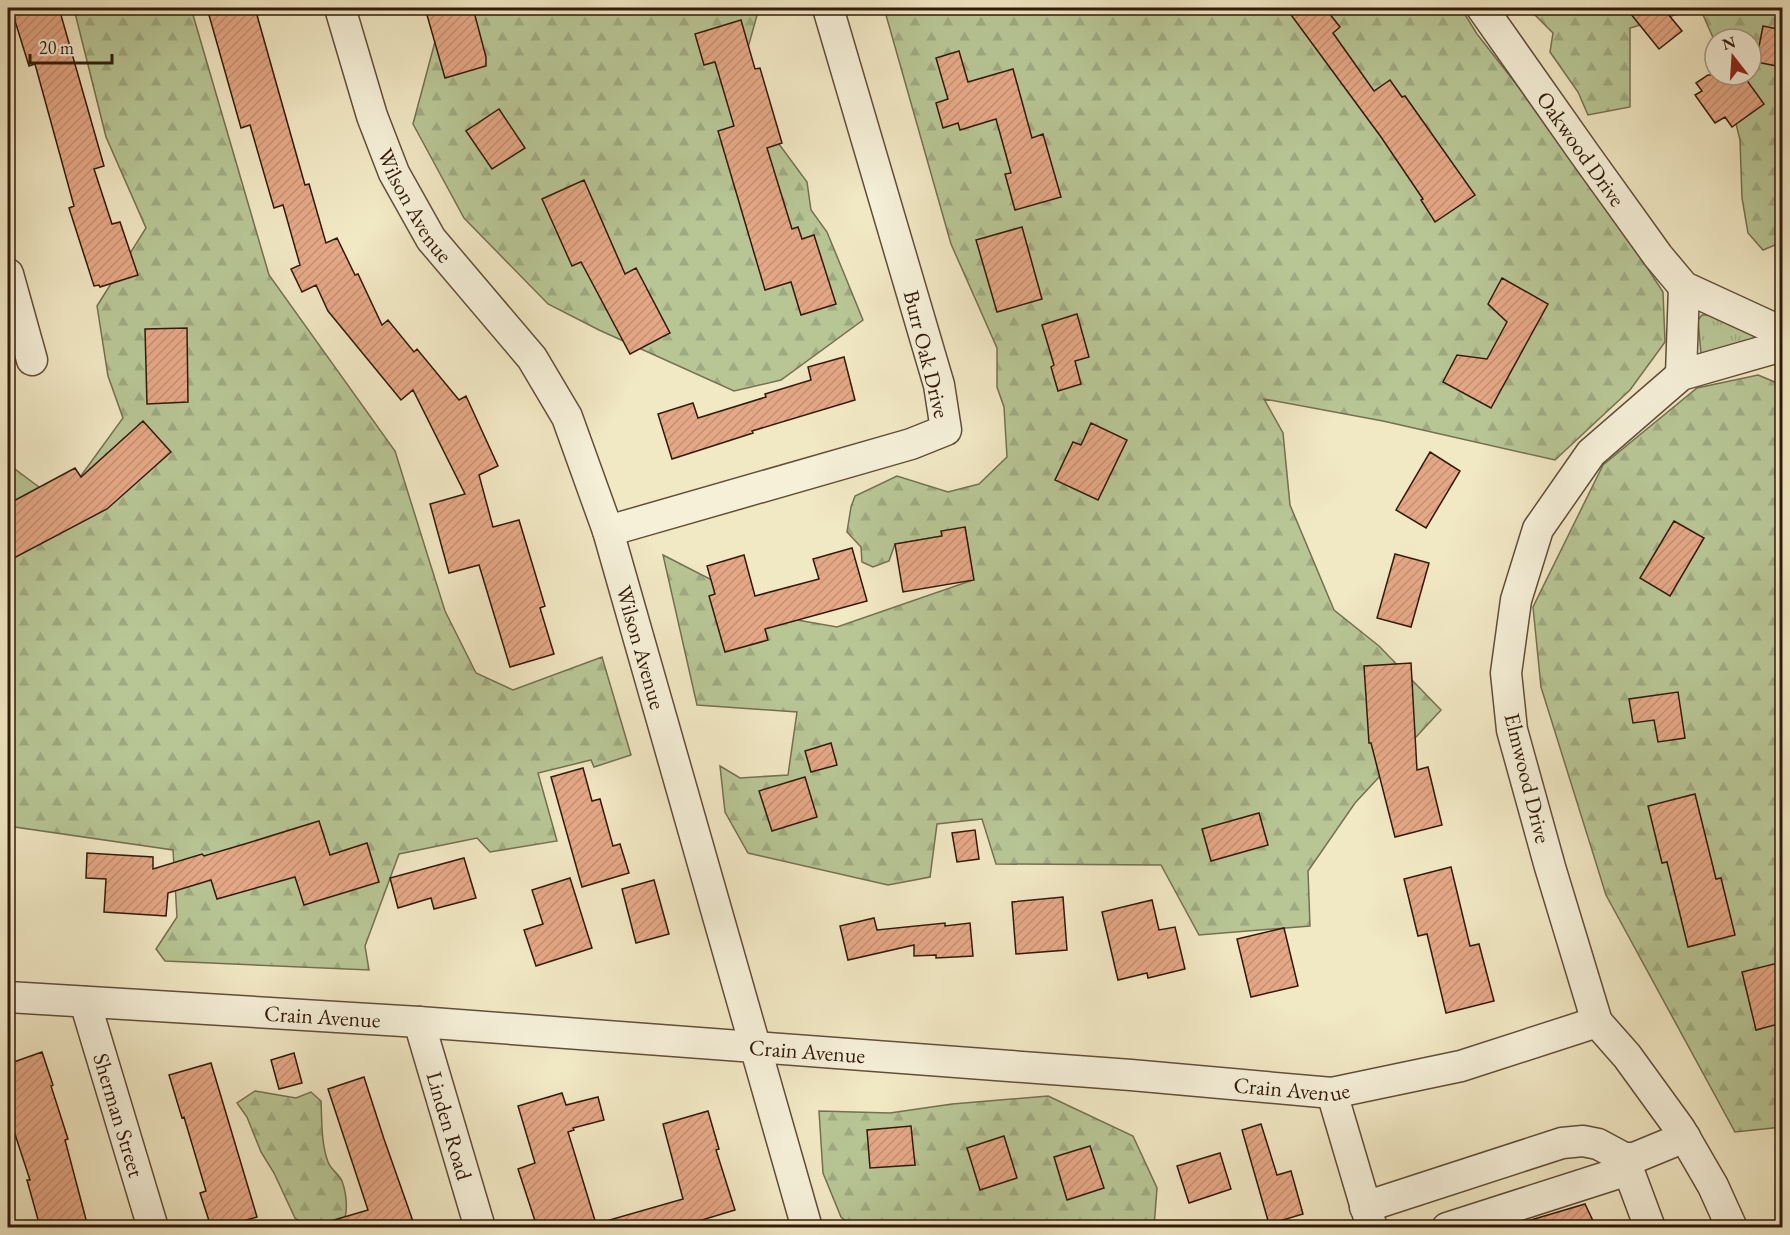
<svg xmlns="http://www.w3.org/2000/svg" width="1790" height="1235" viewBox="0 0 1790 1235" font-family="'EB Garamond',serif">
<defs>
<pattern id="grass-tufts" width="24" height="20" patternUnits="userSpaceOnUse" patternTransform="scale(1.5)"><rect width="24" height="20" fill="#b8c696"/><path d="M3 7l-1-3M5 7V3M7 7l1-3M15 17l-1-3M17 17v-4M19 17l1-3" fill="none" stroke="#9faa80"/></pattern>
<pattern id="forest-firs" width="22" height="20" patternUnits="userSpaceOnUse" patternTransform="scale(1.5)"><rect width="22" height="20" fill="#b8c696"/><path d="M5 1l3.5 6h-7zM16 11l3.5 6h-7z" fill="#9faa80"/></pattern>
<pattern id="building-hatch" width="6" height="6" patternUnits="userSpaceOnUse" patternTransform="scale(1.5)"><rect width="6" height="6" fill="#e5a886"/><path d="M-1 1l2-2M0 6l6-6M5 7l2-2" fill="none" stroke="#c59072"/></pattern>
</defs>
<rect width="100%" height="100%" fill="#f1e8c4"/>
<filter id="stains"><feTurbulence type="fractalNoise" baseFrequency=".00333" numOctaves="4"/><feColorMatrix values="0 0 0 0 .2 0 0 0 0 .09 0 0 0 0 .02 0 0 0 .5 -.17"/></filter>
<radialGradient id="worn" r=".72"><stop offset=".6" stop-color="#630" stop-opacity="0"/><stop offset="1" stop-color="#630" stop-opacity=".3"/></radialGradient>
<path fill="url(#grass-tufts)" stroke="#747050" stroke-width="1.5" d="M1702 315H1714L1758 337 1756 343 1701 354 1698 320Z"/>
<path fill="url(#forest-firs)" stroke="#747050" stroke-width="1.5" d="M76 8H191L269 275 395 451 445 611 476 673 513 690 602 657 631 755 594 767 591 760 538 773 557 841 490 852 477 838 399 854 365 946 369 970 165 961 156 949 177 917 173 850 8 826V464L39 487 75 484 123 418 108 376 97 306 146 228 106 137 74 9Z
M444 8H759L737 87 807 182 811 210 827 232 863 320 781 380 734 391 599 330 548 304 464 218 413 124Z
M884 8H1461L1477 34 1585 172 1663 292 1665 342 1630 390 1555 460 1383 421 1264 399 1283 433 1290 505 1334 610 1379 646 1441 710 1355 803 1308 871 1310 926 1199 935 1161 865 996 864 982 819 937 824 930 877 888 885 748 853 725 812 720 766 740 778 788 775 797 712 697 705 663 555 786 618 837 627 973 580 965 527 942 536 895 544 889 561 873 567 862 562 861 547 847 532 851 507 855 496 897 476 948 492 979 484 1007 457 1004 407 997 387V348L951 244Z
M1528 8H1699L1630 28V107L1588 115 1578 92 1550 52 1553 33Z
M1700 8H1782V242L1763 250 1748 233 1742 198 1740 140 1724 75H1751V39H1715V42Z
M1758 375 1782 385V1127L1735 1132 1606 895 1541 687 1533 607 1603 465 1697 388Z
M255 1091 296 1098 311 1092 321 1101C322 1121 321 1143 328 1162 331 1170 339 1174 342 1181 347 1195 349 1215 341 1227H329L326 1225 307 1227 295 1218 274 1173 261 1152 247 1117 237 1103Z
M1048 1096 1133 1136 1157 1188 1154 1227 995 1228 979 1224 963 1228 853 1227 841 1217 823 1173 819 1111 890 1113 952 1104Z"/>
<path fill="url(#building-hatch)" stroke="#311a09" stroke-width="1.5" d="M11 8H59L104 166 94 169 112 224 120 222 138 275 100 287 99 285 94 286 69 208 74 206 35 64 29 66Z
M207 8H255L305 185 309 184 326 243 337 238 355 275 358 274 382 325 388 320 414 352 417 349 459 400 466 396 498 466 479 475 493 527 519 520 545 606 540 608 554 654 510 667 479 565 449 573 430 504 465 494 413 390 401 400 328 311 316 285 302 292 291 269 300 265 283 205 274 208 250 125 241 128Z
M425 8H473L486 57V66L445 78Z
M1286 8H1325L1340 27 1333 33 1374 91 1390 80 1402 97 1405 96 1475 195 1435 222 1421 200 1423 199 1381 137Z
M1626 8H1663L1682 31 1659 49Z
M741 20 755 69 760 68 782 143 767 148 792 229 798 227 802 239 814 235 836 304 801 315 791 282 765 290 718 131 734 126 715 62 704 65 695 34Z
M1763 26 1782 30V67L1756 62Z
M959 51 968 82 1013 69 1032 138 1043 134 1061 197 1015 210 1005 174 1011 173 996 119 960 130 958 123 943 128 936 103 948 99 936 58Z
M1708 75H1743L1764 104 1732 127 1725 117 1715 123 1695 95 1702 91 1696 83Z
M499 109 525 148 492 169 466 131Z
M584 180 625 274 636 268 670 333 630 354 581 262 572 266 542 199Z
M1022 227 1042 299 997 312 976 240Z
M1502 278 1548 304 1491 408 1443 382 1457 355 1487 359 1507 322 1488 304Z
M1077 314 1089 357 1075 361 1081 384 1058 391 1051 367 1054 365 1042 325Z
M187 328 188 402 147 404 145 329Z
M844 357 855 400 752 431 753 433 672 459 658 414 693 403 698 418 766 397 765 394 811 380 808 367Z
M143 421 171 452 107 509 14 558 8 545V504L75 468 81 477Z
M1091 423 1127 440 1098 500 1055 480 1073 442 1081 445Z
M1430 452 1460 471 1426 528 1396 510Z
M1674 521 1704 538 1670 596 1640 578Z
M965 527 974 580 903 592 895 544 942 536 941 531Z
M852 548 867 601 765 629 768 640 725 652 709 596 715 594 707 566 744 555 755 596 819 579 813 559Z
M1395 554 1429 563 1411 627 1377 618Z
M1411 663 1417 770 1428 767 1442 825 1395 837 1371 743H1369L1364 666Z
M1678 692 1685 738 1658 742 1654 720 1633 723 1629 699Z
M831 743 837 765 811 772 805 751Z
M583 768 592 801 600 799 613 846 620 844 629 873 582 887 551 777Z
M805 777 817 817 772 831 759 791Z
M1695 794 1716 879 1721 878 1735 935 1688 947 1667 862 1662 863 1648 806Z
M1259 813 1268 845 1211 861 1202 829Z
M319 821 330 855 367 843 379 882 304 905 295 877 217 899 211 880 168 893 166 916 104 912 106 879 86 878 87 853 153 857V869L202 854 204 856 248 843Z
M975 830 979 859 957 862 952 833Z
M464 858 476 898 434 909 431 898 398 908 390 878Z
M1451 867 1470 946 1479 944 1494 1001 1446 1013 1427 934 1418 936 1404 879Z
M570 878 592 948 536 966 524 930 543 924 532 890Z
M654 880 669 934 636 943 622 889Z
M1063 897 1067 950 1016 954 1012 902Z
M1152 900 1159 930 1175 927 1185 969 1148 978 1147 973 1118 980 1102 912Z
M874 918 877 930 945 923V926L970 923 973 956 936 958V955L914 956V945L848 960 840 926Z
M1284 928 1298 986 1251 997 1237 939Z
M1782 962V1023L1756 1030 1742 972Z
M42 1052 53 1085 51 1086 68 1139 65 1140 88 1227H40L27 1180H30L8 1113V1064Z
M294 1053 302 1083 279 1089 271 1060Z
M211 1063 257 1217 223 1227H211L200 1193 206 1191 184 1117 182 1118 169 1075Z
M364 1077 384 1139 415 1227H328L327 1222 368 1210 328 1089Z
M562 1093 566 1105 598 1097 604 1120 573 1128 574 1130 568 1132 597 1227H537L518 1169 535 1163 518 1106Z
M708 1111 719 1149 716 1150 735 1210 679 1227H607L606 1221 683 1199 663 1124Z
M1261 1124 1277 1175 1291 1171 1303 1214 1269 1224 1242 1130Z
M911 1126 915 1165 870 1168 867 1130Z
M1004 1136 1017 1178 980 1190 967 1148Z
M1090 1146 1104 1188 1067 1200 1054 1157Z
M1220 1153 1231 1189 1189 1203 1177 1166Z
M1585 1204 1596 1227H1525L1524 1222Z"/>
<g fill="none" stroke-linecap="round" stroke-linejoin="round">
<g stroke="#614e38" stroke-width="33">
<g id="minor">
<path id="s1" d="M340 8 372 116 394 173 431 239 532 358 567 417 608 531 807 1228"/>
<path id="s2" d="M1482 8 1584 153 1658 256 1684 287 1782 332"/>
<path d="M8 274 32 360"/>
<path d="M1681 375 1684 287"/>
<path d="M608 531 911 444 946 430 939 385 828 8"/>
<path id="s3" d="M8 997 419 1022 1131 1075 1332 1093 1461 1066 1597 1022"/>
<path id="s4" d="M85 1002 153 1228"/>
<path id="s5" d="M419 1022 480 1228"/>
<path d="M1332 1093 1372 1228"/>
<path d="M1624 1158 1650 1228"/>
<path d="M1365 1207 1562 1143 1583 1141 1598 1144 1624 1158H1634L1685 1137"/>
<path d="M1447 1228 1628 1170"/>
<path d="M1732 1228 1713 1186 1680 1129 1627 1056 1597 1022 1550 867 1512 730 1506 673 1516 600 1538 529 1591 453 1681 375 1782 346"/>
</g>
</g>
<use href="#minor" stroke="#f6f0d9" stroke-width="30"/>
</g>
<g text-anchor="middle" stroke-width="4.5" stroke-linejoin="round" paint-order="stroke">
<g font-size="22" fill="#311a09" stroke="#f6f0d9">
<text dy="8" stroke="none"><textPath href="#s2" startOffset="172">Oakwood Drive</textPath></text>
<text dy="8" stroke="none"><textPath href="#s1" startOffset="212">Wilson Avenue</textPath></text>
<text transform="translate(927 354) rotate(76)" y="8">Burr Oak Drive</text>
<text dy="8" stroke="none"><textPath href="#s1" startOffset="716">Wilson Avenue</textPath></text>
<text transform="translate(1528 778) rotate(76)" y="8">Elmwood Drive</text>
<text dy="8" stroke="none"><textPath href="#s3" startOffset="315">Crain Avenue</textPath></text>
<text dy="8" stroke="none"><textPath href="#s3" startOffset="801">Crain Avenue</textPath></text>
<text dy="8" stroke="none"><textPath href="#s3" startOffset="1287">Crain Avenue</textPath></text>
<text dy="8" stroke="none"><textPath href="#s4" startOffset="118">Sherman Street</textPath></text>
<text dy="8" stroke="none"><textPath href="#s5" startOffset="108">Linden Road</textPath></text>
</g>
</g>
<rect width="1790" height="1235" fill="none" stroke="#f1e8c4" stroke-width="30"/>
<rect x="9" y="9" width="1772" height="1217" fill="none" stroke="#311a09" stroke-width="3"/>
<rect x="15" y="15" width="1760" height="1205" fill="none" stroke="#311a09" stroke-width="1.5"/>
<g transform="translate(1733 57) rotate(343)"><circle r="28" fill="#f6f0d9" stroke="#a79a86" stroke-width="1.5"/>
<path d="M0-4.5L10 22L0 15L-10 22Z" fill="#8f2418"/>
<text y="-9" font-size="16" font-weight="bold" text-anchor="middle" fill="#311a09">N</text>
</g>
<path d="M30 54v9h82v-9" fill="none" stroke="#311a09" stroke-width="3"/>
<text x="39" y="54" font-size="18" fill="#311a09" stroke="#f6f0d9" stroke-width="4.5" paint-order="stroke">20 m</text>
<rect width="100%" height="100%" filter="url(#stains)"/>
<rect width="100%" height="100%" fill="url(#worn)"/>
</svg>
